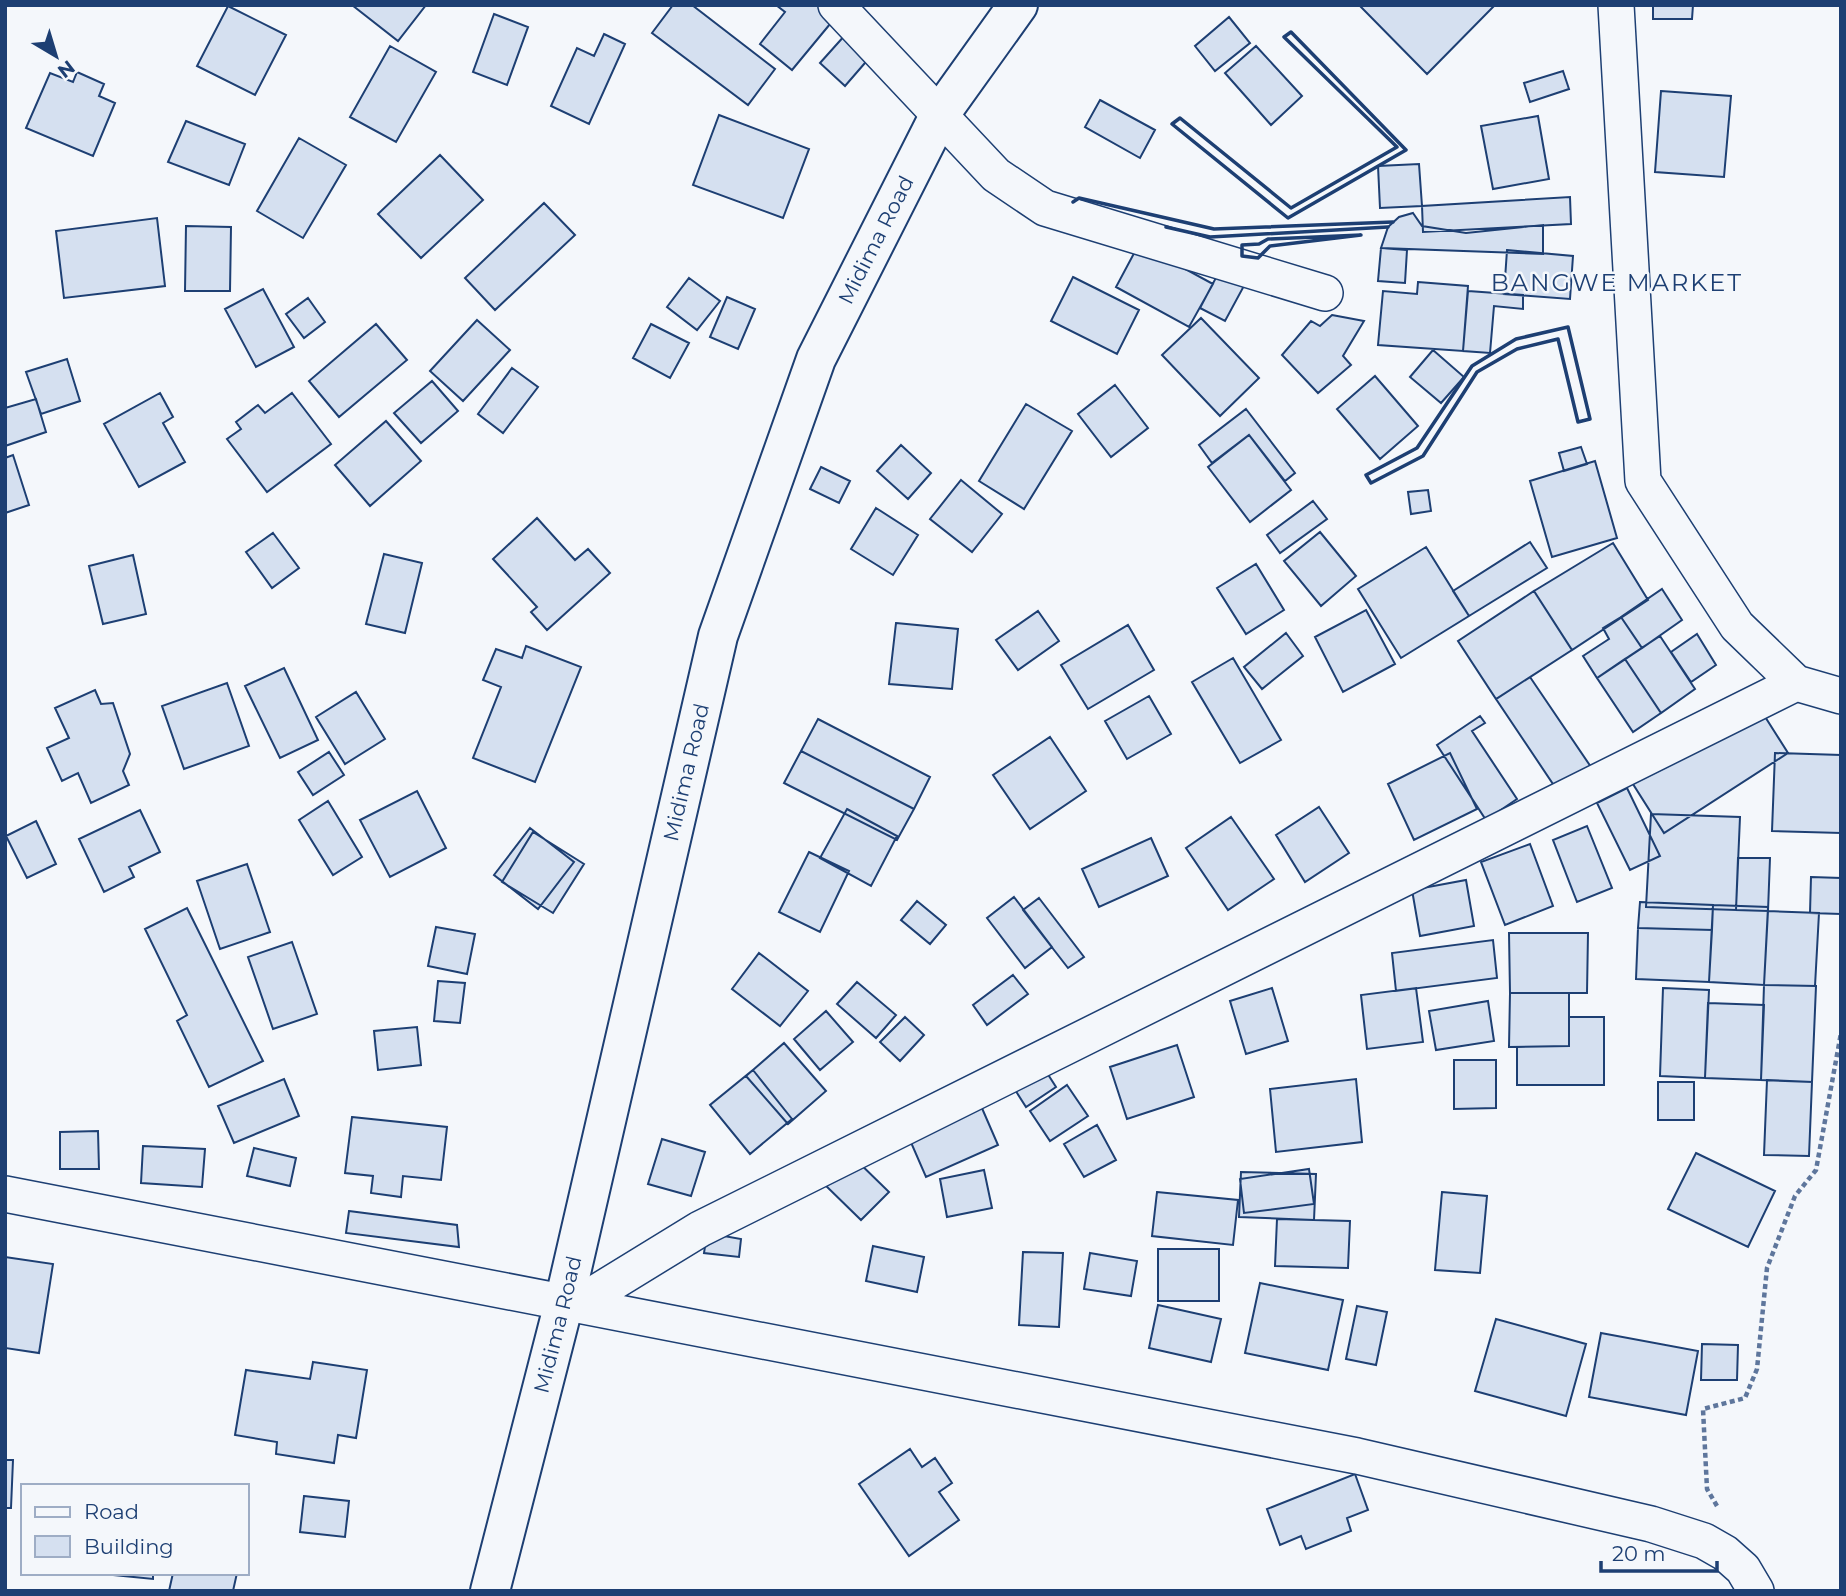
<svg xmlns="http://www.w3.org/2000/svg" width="1846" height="1596" viewBox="0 0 1846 1596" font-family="Montserrat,sans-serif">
<rect width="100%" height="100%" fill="#f4f7fb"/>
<path fill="#d5e0f0" stroke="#1d3f73" stroke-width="2" d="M352 5H426L398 41Z
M673 5H692L775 69 748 105 652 33Z
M776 5H820L835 18 792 70 760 44 785 12Z
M1359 5H1495L1427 74Z
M1653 5H1693L1692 19H1653Z
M228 6 286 35 255 95 197 66Z
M494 14 528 27 507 85 473 72Z
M1229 17 1250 43 1215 71 1195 46Z
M604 34 625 44 589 124 551 106 577 48 594 56Z
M846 34 871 56 845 86 820 63Z
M390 46 436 72 396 142 350 117Z
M1256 46 1302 96 1271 125 1225 73Z
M1563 71 1569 89 1530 102 1524 83Z
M77 72 104 84 99 96 115 103 93 156 26 128 50 73 73 82Z
M1661 91 1731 96 1724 177 1655 172Z
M1100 100 1155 130 1140 158 1085 127Z
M719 115 809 149 783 218 693 185Z
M1538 116 1549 179 1493 189 1481 126Z
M186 121 245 144 229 185 168 162Z
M299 138 346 165 303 238 257 211Z
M440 155 483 200 421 258 378 214Z
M1419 164 1422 206 1380 208 1378 166Z
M1570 197 1571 224 1423 232 1422 206Z
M544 203 575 235 495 310 465 278Z
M1413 213 1422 226 1466 233 1543 225V254L1381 248 1388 227 1399 217Z
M157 218 165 286 64 298 56 231Z
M186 226 231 227 230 291H185Z
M1139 244 1213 284 1189 327 1116 287Z
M1381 248 1407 250 1405 283 1378 281Z
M1507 250 1573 256 1570 299 1504 294Z
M1220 270 1245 284 1225 321 1200 308Z
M1073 277 1139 310 1117 354 1051 321Z
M689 278 720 301 697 330 667 307Z
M1418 282 1468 286 1463 351 1378 345 1383 291 1417 294Z
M263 289 294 347 256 367 225 309Z
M1468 291 1523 295V309L1494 306 1490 353 1463 351Z
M727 297 755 309 738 349 710 337Z
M308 298 325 322 304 338 286 314Z
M1332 315 1364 321 1343 356 1351 365 1318 393 1282 355 1311 321 1320 326Z
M1201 318 1259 378 1220 416 1162 355Z
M477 320 510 350 463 401 430 371Z
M376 324 407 360 339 417 309 381Z
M651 324 689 343 670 378 633 358Z
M1433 350 1464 377 1441 403 1410 377Z
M67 359 80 401 41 414 26 372Z
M512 368 538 387 503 433 478 414Z
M1375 376 1418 426 1380 459 1337 409Z
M432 381 458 411 421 443 394 413Z
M1115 385 1148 428 1111 457 1078 414Z
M160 393 173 417 163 423 185 462 139 487 104 424Z
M292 393 331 444 267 492 227 439 241 429 236 422 258 405 265 413Z
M36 399 46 432 5 446V408Z
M1026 404 1072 431 1024 509 979 481Z
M1246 409 1295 473 1285 481 1249 435 1212 463 1199 445Z
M386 421 421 461 370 506 335 465Z
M1249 435 1291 490 1250 522 1208 467Z
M901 445 931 473 908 499 877 471Z
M1581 447 1587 464 1564 471 1559 453Z
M13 455 29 505 5 513V458Z
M1595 461 1617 538 1552 557 1530 481Z
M821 467 850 481 839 503 810 489Z
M961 480 1002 514 972 552 930 519Z
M1428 490 1431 511 1411 514 1408 492Z
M1313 501 1327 519 1280 553 1267 535Z
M876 508 918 535 893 575 851 549Z
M537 518 575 560 588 549 610 573 547 630 531 612 537 607 493 559Z
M1320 532 1356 576 1321 606 1284 561Z
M273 533 299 568 272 588 246 552Z
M1530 542 1547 568 1469 616 1453 591Z
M1613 543 1648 600 1572 650 1534 591Z
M1426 547 1469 616 1401 658 1358 589Z
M384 554 422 563 405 633 366 624Z
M133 555 146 614 103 624 89 566Z
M1256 564 1284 610 1246 634 1217 588Z
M1662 589 1682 620 1642 648 1621 617Z
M1534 591 1572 650 1496 699 1458 641Z
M1366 610 1395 664 1343 692 1315 637Z
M1038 611 1059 641 1018 670 996 640Z
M1621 617 1642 648 1597 678 1583 656 1609 639 1603 628Z
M896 623 958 629 952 689 889 684Z
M1128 625 1154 670 1088 709 1061 665Z
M1286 633 1303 656 1262 689 1244 667Z
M1697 634 1716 665 1691 682 1671 652Z
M1660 636 1695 689 1661 713 1625 659Z
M526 646 581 667 535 782 473 758 501 687 483 680 496 649 522 658Z
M1233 658 1281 740 1240 763 1192 682Z
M1625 659 1661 713 1633 732 1597 678Z
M284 668 318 740 280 758 245 686Z
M1530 677 1591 767 1557 790 1496 699Z
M227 683 249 746 184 769 162 706Z
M95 690 101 704 113 703 130 754 123 771 129 785 91 803 78 773 62 781 47 748 69 738 55 708Z
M356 692 385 739 345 764 316 717Z
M1750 693 1788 753 1664 833 1626 773Z
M1149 696 1171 734 1127 759 1105 721Z
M1480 716 1485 723 1472 731 1517 799 1486 820 1437 745Z
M818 719 930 777 914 809 801 751Z
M1050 737 1086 791 1030 829 993 775Z
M801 751 914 809 897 840 784 783Z
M329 752 344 775 313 795 298 772Z
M1450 753 1477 809 1414 840 1388 784Z
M1775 753 1841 755V833L1772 831Z
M1627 788 1660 856 1630 870 1597 803Z
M417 791 446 848 390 877 360 820Z
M328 801 362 857 333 875 299 820Z
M1319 807 1349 853 1305 882 1276 835Z
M847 809 897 836 871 886 820 858Z
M140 810 160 852 129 867 134 877 104 892 79 839Z
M1651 814 1740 817 1736 910 1646 907Z
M1231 817 1274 879 1228 910 1186 848Z
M36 821 56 864 27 878 6 836Z
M1587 826 1612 888 1577 902 1553 840Z
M530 828 574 862 538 909 494 875Z
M533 832 584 864 553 913 502 882Z
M1151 838 1168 876 1099 907 1082 869Z
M1530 844 1553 906 1505 925 1481 862Z
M809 852 849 871 820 932 779 912Z
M1738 858H1770L1768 911 1736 910Z
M247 864 270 932 220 949 197 881Z
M1811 877 1841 878V914L1810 913Z
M1466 880 1474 926 1420 936 1412 890Z
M1014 897 1052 947 1025 968 987 918Z
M1039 898 1084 957 1068 968 1023 910Z
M917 901 946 925 930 944 901 920Z
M1640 902 1713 905 1712 930 1638 928Z
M1713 905 1768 907 1764 985 1709 982Z
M187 908 263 1061 209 1087 177 1021 187 1015 145 929Z
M1768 911 1819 913 1815 986 1764 985Z
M436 927 475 934 467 974 428 966Z
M1638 928 1712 930 1709 982 1636 979Z
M1509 933H1588L1587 993H1510Z
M1493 940 1497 978 1396 991 1392 953Z
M292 942 317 1014 273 1029 248 957Z
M759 953 808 991 780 1026 732 989Z
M1013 975 1028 994 987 1025 973 1005Z
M438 981 465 983 460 1023 434 1021Z
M857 982 896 1015 876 1038 837 1004Z
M1764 985 1816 986 1812 1082 1761 1080Z
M1272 988 1288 1041 1246 1054 1230 1001Z
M1416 988 1423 1042 1367 1049 1361 995Z
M1663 988 1709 990 1705 1078 1660 1076Z
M1510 993H1569V1046L1509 1047Z
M1488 1001 1494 1041 1436 1050 1429 1011Z
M1708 1003 1764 1005 1761 1080 1705 1078Z
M826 1011 853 1042 820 1070 794 1039Z
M905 1017 924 1035 900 1061 880 1042Z
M1569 1017H1604V1085H1517V1047L1569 1046Z
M417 1027 421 1065 378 1070 374 1031Z
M784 1043 826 1091 788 1124 746 1076Z
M1177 1045 1194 1097 1127 1119 1110 1067Z
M1454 1060H1496V1108L1454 1109Z
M1040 1062 1056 1087 1026 1107 1010 1082Z
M753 1070 792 1119 750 1154 710 1105Z
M284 1079 299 1116 234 1143 218 1106Z
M1356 1079 1362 1142 1276 1152 1270 1089Z
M1767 1080 1812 1082 1809 1156 1764 1155Z
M1658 1082H1694V1120H1658Z
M1067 1085 1088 1116 1050 1141 1030 1111Z
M978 1099 998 1145 926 1177 906 1131Z
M352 1117 447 1127 441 1180 403 1176 401 1197 371 1193 373 1176 345 1173Z
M1097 1125 1116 1160 1084 1177 1064 1144Z
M98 1131 99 1169H60V1132Z
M662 1139 705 1152 691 1196 648 1184Z
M143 1146 205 1149 202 1187 141 1183Z
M254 1148 296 1158 290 1186 247 1176Z
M849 1153 889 1192 861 1220 821 1181Z
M1696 1153 1775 1191 1748 1247 1668 1209Z
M1309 1169 1314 1204 1244 1213 1240 1179Z
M984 1170 992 1208 947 1217 940 1179Z
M1241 1172 1316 1174 1314 1220 1239 1217Z
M1157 1192 1238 1200 1233 1245 1152 1236Z
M1442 1192 1487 1196 1480 1273 1435 1270Z
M349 1211 457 1225 459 1247 346 1233Z
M1277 1219 1350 1221 1348 1268 1275 1266Z
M707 1233 741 1239 739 1257 704 1253Z
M873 1246 924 1257 917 1292 866 1281Z
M1158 1249H1219V1301H1158Z
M1023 1252 1063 1253 1059 1327 1019 1325Z
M1090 1253 1137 1261 1131 1296 1084 1289Z
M5 1257 53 1264 39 1353 5 1348Z
M1260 1283 1343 1300 1328 1370 1245 1353Z
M1158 1305 1221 1319 1211 1362 1149 1348Z
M1357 1306 1387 1312 1376 1365 1346 1359Z
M1496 1319 1586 1344 1566 1416 1475 1391Z
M1601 1333 1698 1351 1686 1415 1589 1397Z
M1702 1344 1738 1345 1737 1380H1701Z
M313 1362 367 1370 356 1438 338 1435 334 1463 276 1454 277 1442 235 1435 246 1370 310 1379Z
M910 1449 922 1467 935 1458 952 1483 939 1492 959 1520 909 1556 859 1484Z
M5 1460H13L11 1508H5Z
M1355 1474 1368 1510 1347 1518 1351 1531 1306 1549 1301 1536 1280 1545 1267 1509Z
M304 1496 349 1501 345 1537 300 1532Z
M114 1573H153V1579L114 1575Z
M173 1573H237L233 1591H169Z"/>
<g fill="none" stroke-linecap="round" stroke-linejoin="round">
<g stroke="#1d3f73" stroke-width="38">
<path id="minor" d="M836 5 996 175 1045 208 1325 293
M1616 5 1643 481 1737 626 1796 683 1841 696
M5 1194 1357 1456 1651 1524 1704 1541 1725 1553 1743 1569 1756 1591
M576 1305 700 1229 1796 683"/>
</g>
<g stroke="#1d3f73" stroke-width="42">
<g id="primary">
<path id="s1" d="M490 1591 564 1303 718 636 816 359 940 114 1018 5"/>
</g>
</g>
<path stroke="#5e769c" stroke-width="4.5" stroke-dasharray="5 3.5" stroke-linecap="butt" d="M1717 1506 1707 1489 1703 1409 1745 1398 1757 1369 1767 1268 1795 1196 1816 1170 1841 1033"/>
<use href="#minor" stroke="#f4f7fb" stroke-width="35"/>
<use href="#primary" stroke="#f4f7fb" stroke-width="38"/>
<path stroke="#1d3f73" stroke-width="3.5" d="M1291 32 1406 150 1288 218 1172 124 1180 118 1291 208 1397 147 1284 37Z
M1073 202 1079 198 1214 229 1393 222
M1166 227 1210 237 1388 227
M1361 235 1270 246 1258 258 1242 256V245L1259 244 1268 239Z
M1568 327 1590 419 1578 422 1558 339 1517 349 1477 372 1423 456 1371 483 1366 475 1417 448 1472 366 1516 339Z"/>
</g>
<g text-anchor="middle" stroke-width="5" stroke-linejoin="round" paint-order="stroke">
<g font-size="21" fill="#1d3f73" stroke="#f4f7fb">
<text dy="7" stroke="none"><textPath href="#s1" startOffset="1409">Midima Road</textPath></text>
<text dy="7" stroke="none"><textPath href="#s1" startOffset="842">Midima Road</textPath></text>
<text dy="7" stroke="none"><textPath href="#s1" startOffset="275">Midima Road</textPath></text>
</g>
<g font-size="24" letter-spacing="2" fill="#1d3f73" stroke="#f4f7fb">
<text x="1617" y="291">BANGWE MARKET</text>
</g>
</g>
<rect width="1846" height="1596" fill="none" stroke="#1d3f73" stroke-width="14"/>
<rect x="21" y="1484" width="228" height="91" fill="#f4f7fb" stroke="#9eadc5" stroke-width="2"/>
<rect x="35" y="1507" width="35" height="10" fill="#f4f7fb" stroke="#9eadc5" stroke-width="2"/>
<text x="84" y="1519" font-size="21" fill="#1d3f73">Road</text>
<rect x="35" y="1536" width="35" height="21" fill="#d5e0f0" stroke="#9eadc5" stroke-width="2"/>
<text x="84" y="1554" font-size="21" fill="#1d3f73">Building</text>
<g transform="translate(56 56) rotate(142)" stroke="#f4f7fb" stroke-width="5" paint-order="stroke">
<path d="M0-5L12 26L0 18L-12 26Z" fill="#1d3f73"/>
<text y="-10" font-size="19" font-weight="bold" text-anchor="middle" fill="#1d3f73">N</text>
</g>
<path d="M1601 1561v10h116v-10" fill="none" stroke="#1d3f73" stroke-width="3.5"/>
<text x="1612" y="1561" font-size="21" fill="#1d3f73" stroke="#f4f7fb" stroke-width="5" paint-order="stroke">20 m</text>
</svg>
